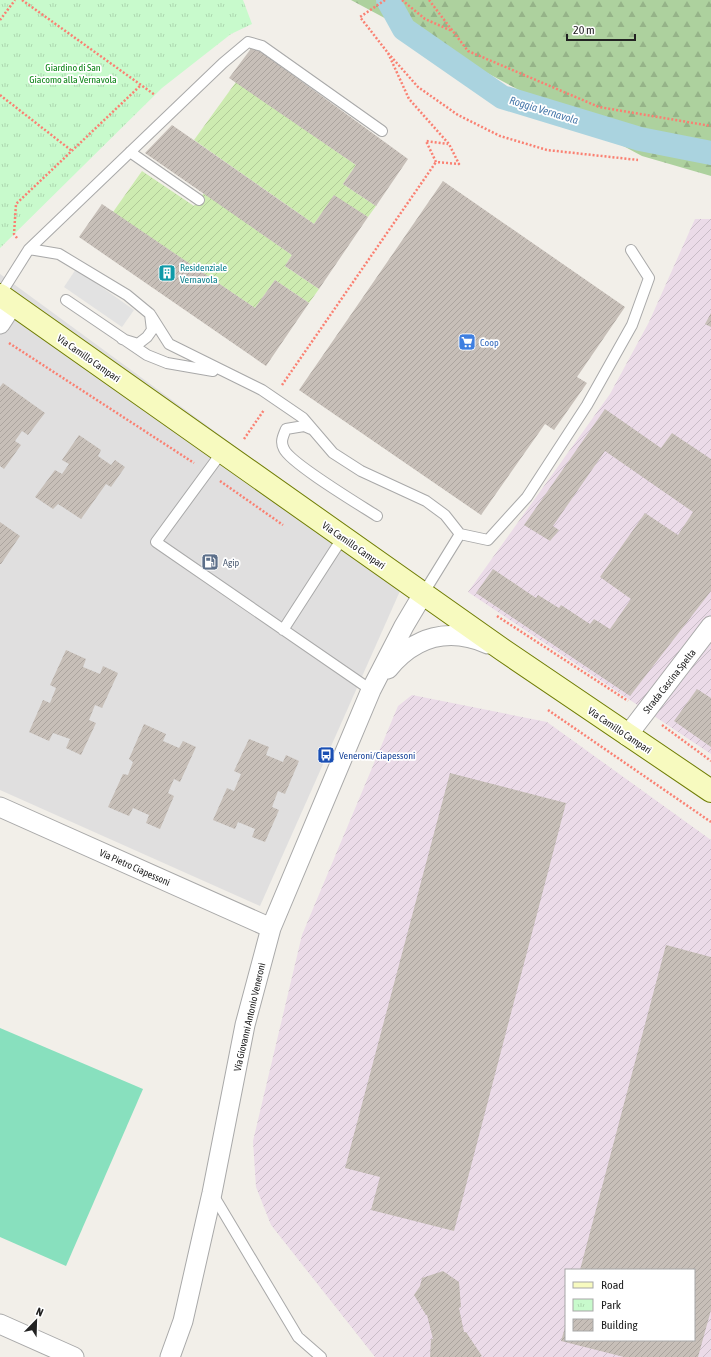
<svg xmlns="http://www.w3.org/2000/svg" width="711" height="1357" viewBox="0 0 711 1357" font-family="'Asap Condensed',sans-serif">
<defs>
<pattern id="industrial-furrows" width="10" height="10" patternUnits="userSpaceOnUse"><rect width="10" height="10" fill="#ebdbe8"/><path d="M-1 1l2-2M0 10L10 0M9 11l2-2" fill="none" stroke="#c9bcc7"/></pattern>
<pattern id="forest-firs" width="22" height="20" patternUnits="userSpaceOnUse"><rect width="22" height="20" fill="#add19e"/><path d="M5 1l3.5 6h-7zM16 11l3.5 6h-7z" fill="#95b388"/></pattern>
<pattern id="park-tufts" width="24" height="20" patternUnits="userSpaceOnUse"><rect width="24" height="20" fill="#c8facc"/><path d="M3 7l-1-3M5 7V3M7 7l1-3M15 17l-1-3M17 17v-4M19 17l1-3" fill="none" stroke="#acd6af"/></pattern>
<pattern id="garden-furrows" width="10" height="10" patternUnits="userSpaceOnUse"><rect width="10" height="10" fill="#cdebb0"/><path d="M-1 1l2-2M0 10L10 0M9 11l2-2" fill="none" stroke="#b0c997"/></pattern>
<pattern id="building-hatch" width="6" height="6" patternUnits="userSpaceOnUse"><rect width="6" height="6" fill="#c7bfb8"/><path d="M-1 1l2-2M0 6l6-6M5 7l2-2" fill="none" stroke="#aba49e"/></pattern>
</defs>
<rect width="100%" height="100%" fill="#f2efe9"/>
<path fill="#e0dfdf" d="M0 274 408 573 260 906 0 790Z"/>
<path fill="url(#industrial-furrows)" fill-rule="evenodd" d="M695 219H711V754L468 592 610 394 649 322Z
M412 695 547 722 711 840V1357H375L271 1225 256 1187 253 1141 302 935 398 706ZM566 1270H694V1340H566Z"/>
<path fill="url(#forest-firs)" d="M351 0H711V176L642 156Z"/>
<path fill="url(#park-tufts)" d="M0 0H243L252 24 231 34 162 88 0 248Z"/>
<path fill="url(#garden-furrows)" d="M236 82 356 165 343 184 376 206 368 217 334 196 314 224 194 140Z
M142 171 194 206 204 193 292 255 285 266 319 289 309 303 275 280 255 308 113 212Z"/>
<path fill="#88e0be" d="M0 1028 143 1089 66 1266 0 1237Z"/>
<path fill="#e2e2e2" d="M76 269 134 310 122 327 64 287Z"/>
<g fill="none" stroke-linecap="round" stroke-linejoin="round">
<path stroke="#aad3df" stroke-width="24" d="M388 0 404 29 502 97 640 139 711 153"/>
</g>
<path fill="url(#building-hatch)" d="M253 46 408 159 376 206 343 184 356 165 229 78Z
M172 125 314 224 334 195 368 217 319 289 285 266 292 255 145 153Z
M443 181 625 307 577 377 587 383 554 430 545 424 481 515 299 390Z
M102 204 255 308 275 280 309 303 266 366 79 237Z
M711 313V327L705 324Z
M3 383 45 413 28 435 22 431 15 441 21 445 4 469 0 466V387Z
M605 409 661 448 672 433 711 459V591L630 696 476 593 493 569 536 598 538 595 559 608 561 605 590 624 594 619 610 629 631 599 600 577 645 513 678 535 693 512 605 451 553 526 559 530 550 541 524 525Z
M79 435 101 450 98 456 111 465 115 460 125 467 111 487 106 484 81 519 58 504 53 509 35 497 55 470 62 474 69 464 62 460Z
M0 522 20 536 1 564H0Z
M66 650 86 659 83 667 100 674 103 666 118 673 102 708 95 705 89 720 96 723 81 755 66 748 70 739 53 733 49 741 29 732 43 700 50 703 56 688 50 685Z
M697 689 711 698V747L674 721Z
M144 724 166 734 163 741 179 748 183 741 196 747 180 782 174 779 168 793 174 796 160 829 146 823 149 815 133 808 129 816 108 807 123 774 128 775 133 762 129 759Z
M249 739 269 747 266 755 283 762 286 755 299 761 285 794 278 791 272 807 279 810 265 842 252 837 255 829 238 822 235 829 213 820 227 788 234 791 241 774 234 771Z
M450 773 566 803 454 1231 371 1210 380 1177 345 1168Z
M666 945 711 957V1310L698 1357H624L561 1341 566 1324V1340H694V1270H580Z
M443 1271 459 1282 461 1307 459 1308 464 1332H466L482 1356 480 1357H430L431 1339H433L427 1315H426L414 1295 420 1286 422 1278Z"/>
<g fill="none" stroke-linecap="round" stroke-linejoin="round">
<g stroke="#a9a9a9" stroke-width="12">
<path id="lane" d="M130 152 199 200
M29 249 59 254 127 295 150 314 152 330 147 337 138 344 122 339
M0 295 29 249 223 63 248 42 262 46 382 131
M66 300 147 355 167 363 213 371
M150 314 169 344 262 390 303 418 333 453 361 471 426 501 445 515 460 534 488 540 527 497 587 405 632 325 649 278 631 250
M311 429 304 426 286 429C283 436 280 442 284 449 290 463 360 505 377 516
M222 452 156 542 371 690
M423 594 460 534
M283 630 343 537
M212 1193 298 1337 321 1357"/>
</g>
<g stroke="#a9a9a9" stroke-width="21">
<path id="street" d="M0 324 13 304
M388 669C415 636 449 627 488 644
M627 736 711 626
M0 807 271 928
M0 1324 74 1357
M170 1357 183 1321 212 1193 245 1025 271 928 371 690 404 626 423 594"/>
</g>
<g stroke="#707d05" stroke-width="24">
<path id="secondary" d="M0 295 503 650 711 791"/>
</g>
<path stroke="#fa8072" stroke-width="2.5" stroke-dasharray="2 2" stroke-linecap="butt" d="M22 0 155 95
M385 0 360 17 388 53 409 99 449 144 459 164 436 162
M402 0 425 19 452 31
M429 0 468 51 599 107 711 126
M0 20 15 0
M388 53 418 87 458 115 500 136 547 150 638 160
M0 95 72 151
M436 162 426 141 448 144
M17 238 14 234 16 204 141 85
M9 343 194 463
M282 385 436 162
M244 439 264 410
M220 481 283 525
M497 616 628 701
M548 710 711 822
M662 725 711 761"/>
<use href="#lane" stroke="#fff" stroke-width="10"/>
<use href="#street" stroke="#fff" stroke-width="19"/>
<use href="#secondary" stroke="#f7fabf" stroke-width="22"/>
</g>
<defs>
<g id="building-square" transform="scale(0.9)"><rect x="-9" y="-9" width="18" height="18" rx="4" fill="#0f9aa8" stroke="#fff"/><path d="M-4-6H4V6H1V3H-1V6H-4ZM-2.5-4.3h1.7v1.8h-1.7ZM.8-4.3h1.7v1.8H.8ZM-2.5-1h1.7V.8h-1.7ZM.8-1h1.7V.8H.8Z" fill="#fff"/></g>
<g id="supermarket-square" transform="scale(0.9)"><rect x="-9" y="-9" width="18" height="18" rx="4" fill="#3f7fe0" stroke="#fff"/><path d="M-6-5.5h2.5l.6 2H6L4.5 2H-2.5L-4.4-4H-6ZM-1.5 3.2a1.3 1.3 0 1 0 .1 0ZM3 3.2a1.3 1.3 0 1 0 .1 0Z" fill="#fff"/></g>
<g id="fuel-square" transform="scale(0.9)"><rect x="-9" y="-9" width="18" height="18" rx="4" fill="#5c6f8a" stroke="#fff"/><path d="M-5.5-6h7V0h2V4h1.3V-2.5L3-4.5l.8-.8L6-3V5H2.5V1h-1V6h-7ZM-4.2-4.7v3.2H.2V-4.7Z" fill="#fff"/></g>
<g id="bus-square" transform="scale(0.9)"><rect x="-9" y="-9" width="18" height="18" rx="4" fill="#1a4fb4" stroke="#fff"/><path d="M-5-6H5V4H4V6H2V4H-2V6H-4V4H-5ZM-3.5-4V0h7V-4ZM-3.5 1.2v1.5H-2V1.2ZM2 1.2v1.5H3.5V1.2Z" fill="#fff"/></g>
</defs>
<g fill-rule="evenodd">
<use href="#building-square" x="167" y="273"/>
<use href="#supermarket-square" x="467" y="342"/>
<use href="#fuel-square" x="210" y="562"/>
<use href="#bus-square" x="326" y="755"/>
</g>
<g text-anchor="middle" stroke-width="3.5" stroke-linejoin="round" paint-order="stroke">
<g font-size="10" fill="#0c8416" stroke="#fff">
<text x="73" y="71">Giardino di San<tspan x="73" dy="12">Giacomo alla Vernavola</tspan></text>
</g>
<g font-size="10" fill="#0d838f" stroke="#fff" text-anchor="start">
<text x="180" y="271">Residenziale<tspan x="180" dy="12">Vernavola</tspan></text>
</g>
<g font-size="10" fill="#366cbe" stroke="#fff" text-anchor="start">
<text x="480" y="346">Coop</text>
</g>
<g font-size="10" fill="#222" stroke="#fff">
<text transform="translate(89 358) rotate(35)" y="4">Via Camillo Campari</text>
<text transform="translate(354 545) rotate(35)" y="4">Via Camillo Campari</text>
<text transform="translate(669 681) rotate(-52)" y="4">Strada Cascina Spelta</text>
<text transform="translate(620 730) rotate(34)" y="4">Via Camillo Campari</text>
<text transform="translate(135 867) rotate(24)" y="4">Via Pietro Ciapessoni</text>
<text transform="translate(249 1017) rotate(-77)" y="4">Via Giovanni Antonio Veneroni</text>
</g>
<g font-size="10" fill="#4e5e75" stroke="#fff" text-anchor="start">
<text x="223" y="566">Agip</text>
</g>
<g font-size="10" fill="#164399" stroke="#fff" text-anchor="start">
<text x="339" y="759">Veneroni/Ciapessoni</text>
</g>
<g font-size="11" font-style="italic" fill="#4a7aab" stroke="#fff">
<text transform="translate(544 110) rotate(17)" y="4">Roggia Vernavola</text>
</g>
</g>
<rect x="565" y="1269" width="130" height="72" fill="#ffffff" stroke="#a7a7a7"/>
<rect x="573" y="1282" width="20" height="6" fill="#f7fabf" stroke="#a7a7a7"/>
<text x="601" y="1289" font-size="12" fill="#222222">Road</text>
<rect x="573" y="1299" width="20" height="12" fill="url(#park-tufts)" stroke="#a7a7a7"/>
<text x="601" y="1309" font-size="12" fill="#222222">Park</text>
<rect x="573" y="1319" width="20" height="12" fill="url(#building-hatch)" stroke="#a7a7a7"/>
<text x="601" y="1329" font-size="12" fill="#222222">Building</text>
<g transform="translate(36 1321) rotate(23)" stroke="#ffffff" stroke-width="3" paint-order="stroke">
<path d="M0-3L7 15L0 10L-7 15Z" fill="#222222"/>
<text y="-6" font-size="11" font-weight="bold" text-anchor="middle" fill="#222222">N</text>
</g>
<path d="M567 34v6h68v-6" fill="none" stroke="#222222" stroke-width="2"/>
<text x="573" y="34" font-size="12" fill="#222222" stroke="#ffffff" stroke-width="3" paint-order="stroke">20 m</text>
</svg>
